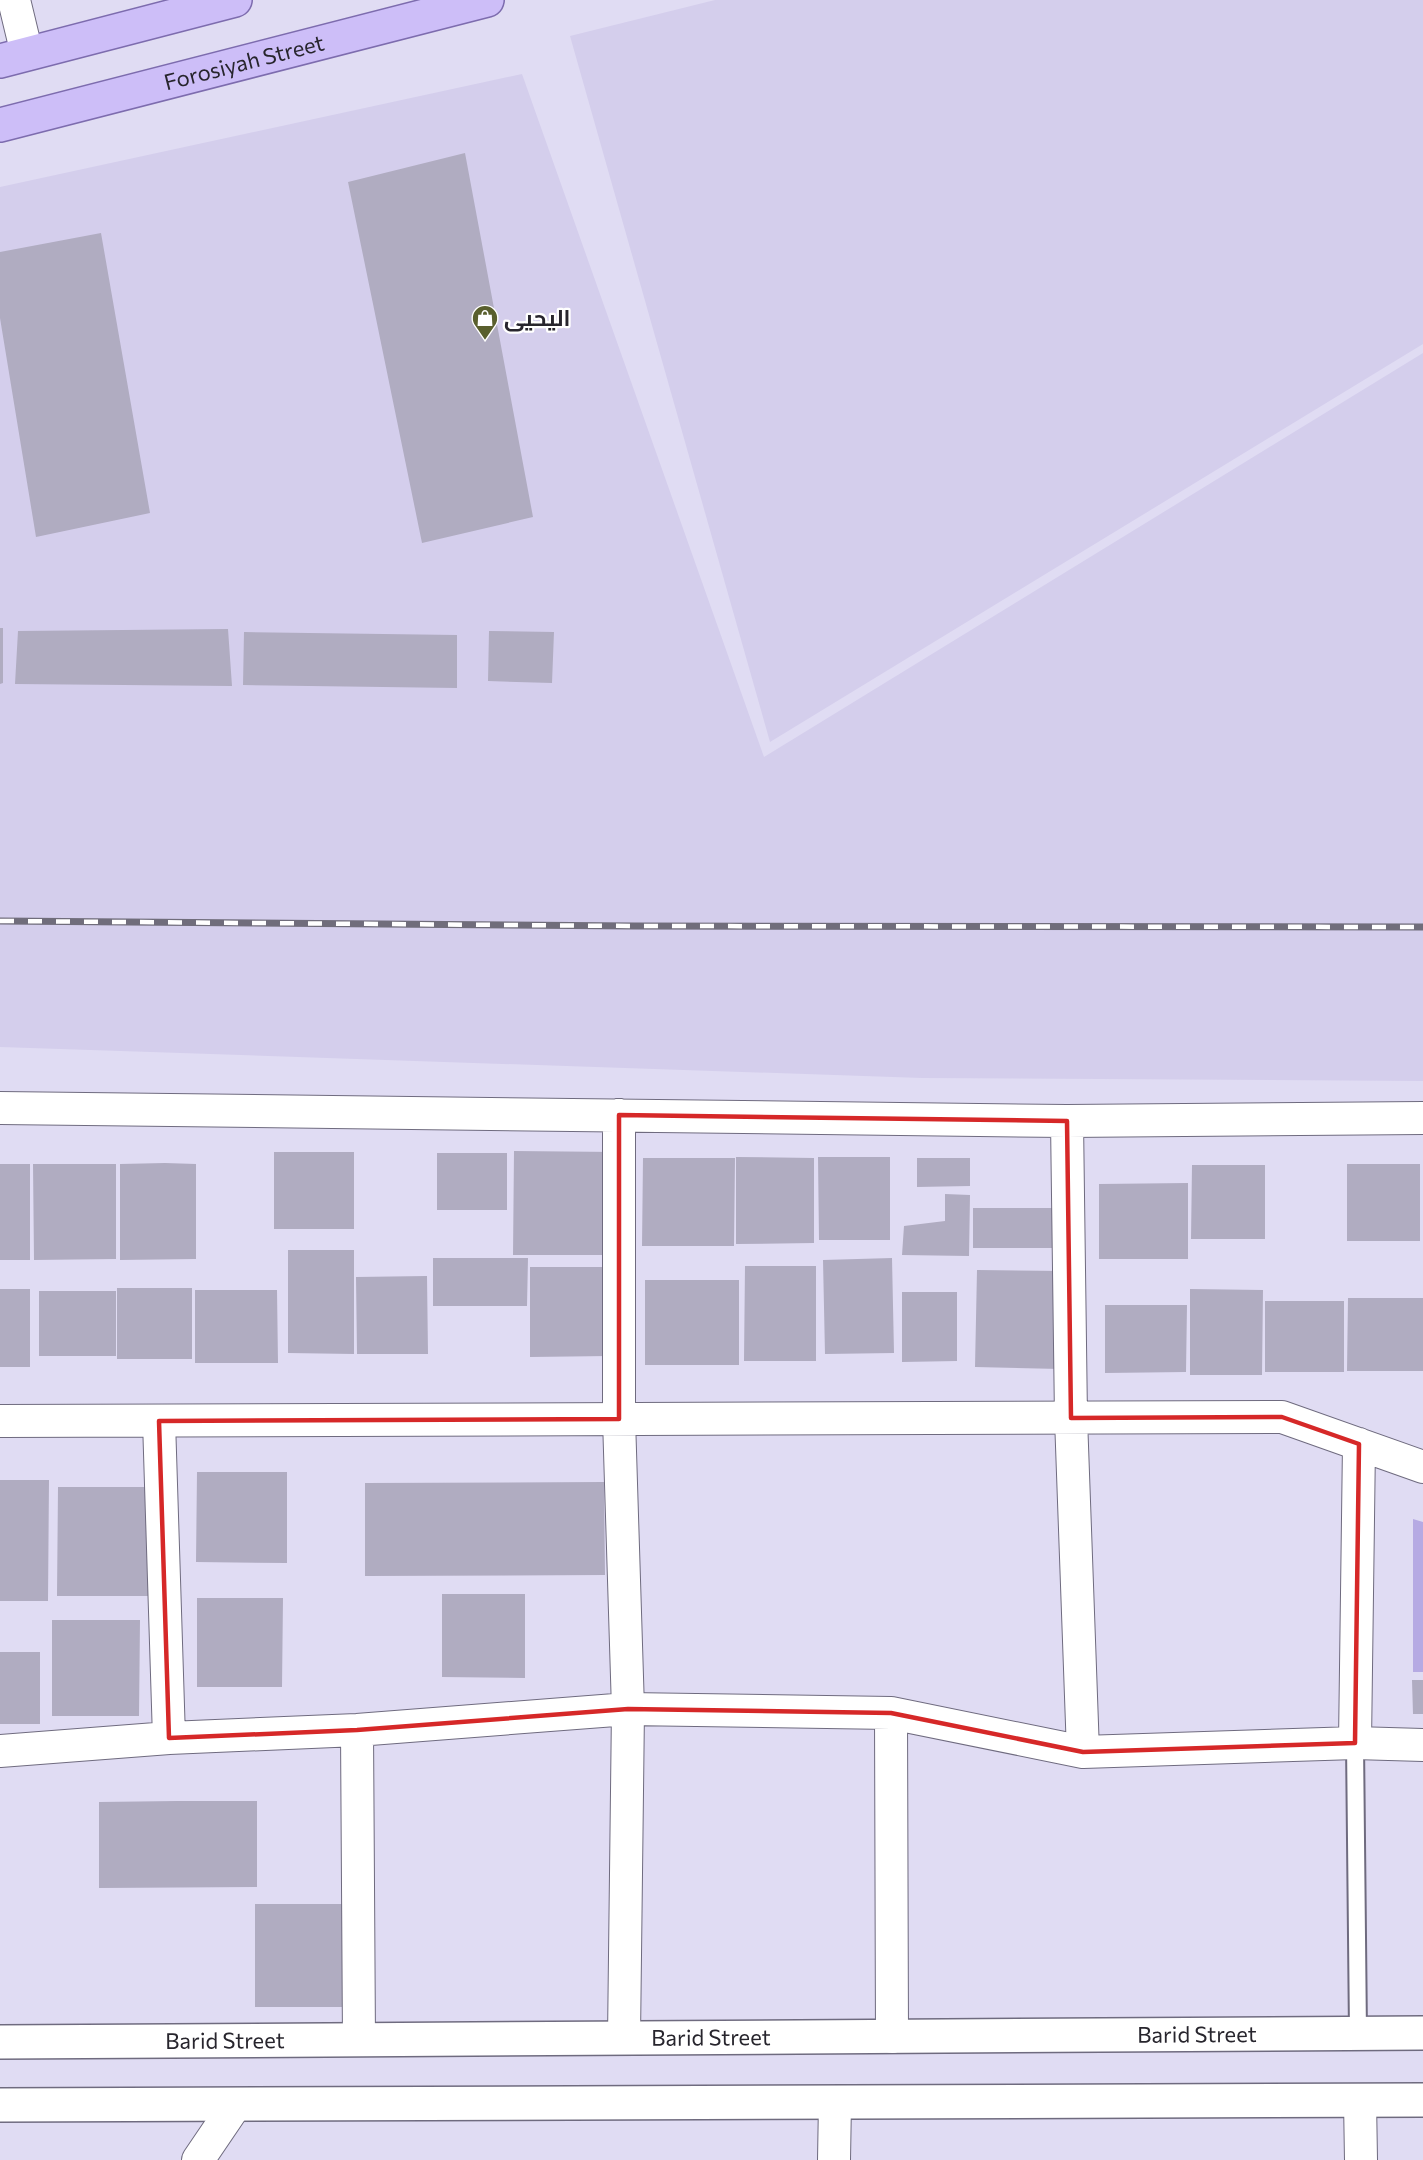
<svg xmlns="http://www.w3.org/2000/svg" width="1423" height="2160" viewBox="0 0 1423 2160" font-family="Commissioner,Cairo,sans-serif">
<rect width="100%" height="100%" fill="#e0dcf3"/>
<path fill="#d4ceec" d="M715 0H1423V344L770 742 570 36Z
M522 74 764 757 1423 353V1081L922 1078 0 1047V187Z"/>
<path fill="#b6aae3" d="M1413 1519 1423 1522V1672H1413Z"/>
<path fill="#b0acc1" d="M465 153 533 517 422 543 348 182Z
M101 233 150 513 36 537 0 318V252Z
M0 628H3V683L0 684Z
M228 629 232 686 15 684 18 631Z
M489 631 554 632 552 683 488 681Z
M244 632 457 635V688L243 685Z
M514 1151 616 1152V1255H513Z
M274 1152H354V1229H274Z
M437 1153H507V1210H437Z
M736 1157 814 1158V1243L736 1244Z
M818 1157H890V1240H819Z
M643 1158H735L734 1246H642Z
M917 1158H970V1186L917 1187Z
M165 1163 196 1164V1259L120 1260V1164Z
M0 1164H30V1260H0Z
M33 1164H116V1259L34 1260Z
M1347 1164H1420V1241H1347Z
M1192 1165H1265V1239H1191Z
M1188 1183V1259H1099V1184Z
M945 1194 970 1195 969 1256 902 1255 904 1226 945 1221Z
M973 1208H1065V1248H973Z
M288 1250H354V1354L288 1353Z
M433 1258H528L527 1306H433Z
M892 1258 894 1353 825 1354 823 1260Z
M745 1266H816V1361H744Z
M530 1267H609V1356L530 1357Z
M977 1270 1063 1271 1060 1369 975 1367Z
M427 1276 428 1354H357L356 1277Z
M645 1280H739V1365H645Z
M117 1288H192V1359H117Z
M0 1289H30V1367H0Z
M1190 1289 1263 1290 1262 1375H1190Z
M195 1290H277L278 1363H195Z
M39 1291H116V1356H39Z
M902 1292H957V1361L902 1362Z
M1348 1298H1423V1371H1347Z
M1265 1301H1344V1372H1265Z
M1105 1305H1187L1186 1372 1105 1373Z
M197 1472H287V1563L196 1562Z
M0 1480H49L48 1601H0Z
M604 1482 605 1575 365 1576V1483Z
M58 1487H148V1596H57Z
M442 1594H525V1678L442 1677Z
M197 1598H283L282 1687H197Z
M52 1620H140L139 1716H52Z
M0 1652H40V1724H0Z
M1412 1680H1423V1714H1413Z
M177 1801H257V1887L99 1888V1802Z
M255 1904H342V2007H255Z"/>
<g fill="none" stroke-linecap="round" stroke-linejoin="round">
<g stroke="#6f6b7f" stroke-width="20">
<path id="service" d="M1355 1743 1358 2033"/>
</g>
<g stroke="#6f6b7f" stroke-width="34">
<path id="minor" d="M14 0 27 54
M0 1108 1067 1121 1423 1118
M619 1115V1419L628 1709 624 2038
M1067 1121 1071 1418 1083 1752
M0 1421 1282 1417 1423 1467
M159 1421 169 1738
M891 1713 892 2037
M357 1730 359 2040
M1355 1743 1359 1444
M0 1751 169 1738 357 1730 628 1709 891 1713 1083 1752 1355 1743 1423 1745
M1360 2100 1361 2160
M198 2160 236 2104
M834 2160 835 2102"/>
</g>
<g stroke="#6f6b7f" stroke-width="36">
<g id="secondary">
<path id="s1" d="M0 2042 1423 2033"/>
<path d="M0 2105 1423 2100"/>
</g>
</g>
<g stroke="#7d6cae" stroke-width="36">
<g id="primary">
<path d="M0 61 235 0"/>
<path id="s2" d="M0 125 487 0"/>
</g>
</g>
<use href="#service" stroke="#fff" stroke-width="16"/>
<use href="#minor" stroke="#fff" stroke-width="32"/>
<use href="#secondary" stroke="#fff" stroke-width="33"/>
<use href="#primary" stroke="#cdbef8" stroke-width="33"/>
<g stroke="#706d7b" stroke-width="7">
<path id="rail" d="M0 921 634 926 1423 927"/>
</g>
<use href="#rail" stroke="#fff" stroke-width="4.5" stroke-dasharray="14" stroke-linecap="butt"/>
</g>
<path fill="none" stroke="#d62828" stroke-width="4.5" stroke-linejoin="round" d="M619 1115 1067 1121 1071 1418 1282 1417 1359 1444 1355 1743 1083 1752 891 1713 628 1709 357 1730 169 1738 159 1421 619 1419Z"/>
<defs>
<g id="shop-pin" transform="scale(1.35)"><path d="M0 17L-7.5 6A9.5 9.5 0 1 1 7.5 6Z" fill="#595f2d" stroke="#fff"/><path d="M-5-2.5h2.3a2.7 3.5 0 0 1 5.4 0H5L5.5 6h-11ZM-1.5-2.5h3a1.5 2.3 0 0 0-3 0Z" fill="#fff"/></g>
</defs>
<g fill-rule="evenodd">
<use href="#shop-pin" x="485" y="318"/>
</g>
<g text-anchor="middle" stroke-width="4.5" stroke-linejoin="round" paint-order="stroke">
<g font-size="22" fill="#27252d" stroke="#fff">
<text dy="8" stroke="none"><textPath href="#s2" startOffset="252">Forosiyah Street</textPath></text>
<text dy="8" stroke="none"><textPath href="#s1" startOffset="1197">Barid Street</textPath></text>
<text dy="8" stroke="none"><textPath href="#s1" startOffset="711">Barid Street</textPath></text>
<text dy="8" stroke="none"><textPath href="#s1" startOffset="225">Barid Street</textPath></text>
</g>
<g font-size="22" font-weight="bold" fill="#27252d" stroke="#fff" text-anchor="start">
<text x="504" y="326">اليحيى</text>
</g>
</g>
</svg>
